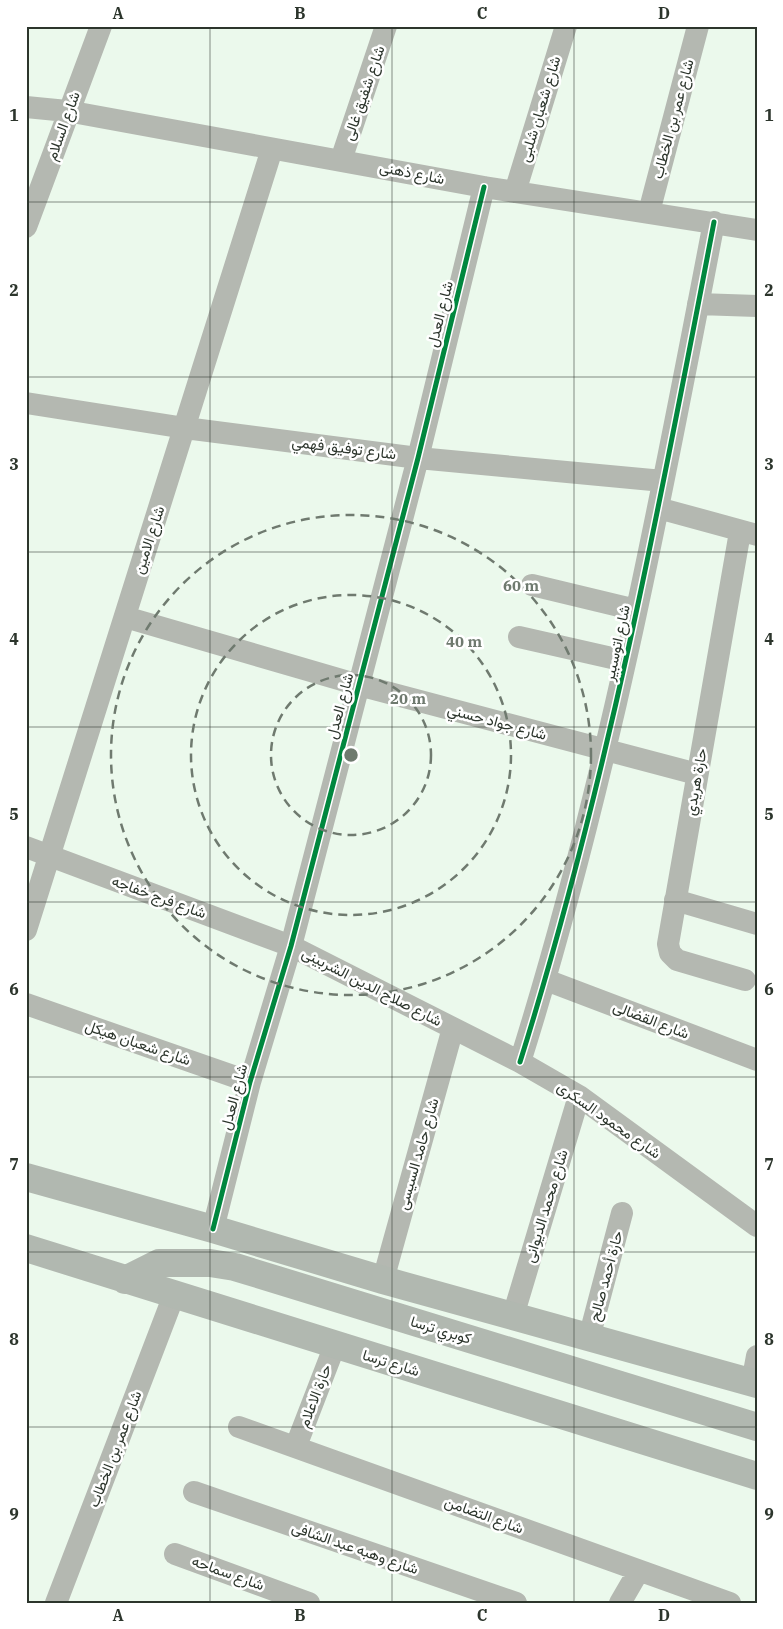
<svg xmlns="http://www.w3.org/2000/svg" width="783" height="1629" viewBox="0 0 783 1629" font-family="'IBM Plex Serif',Vazirmatn,serif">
<rect width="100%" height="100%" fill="#ebf9ec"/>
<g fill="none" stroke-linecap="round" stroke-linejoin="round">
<path stroke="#b4b8b1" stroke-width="22" d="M26 107 67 111 484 187 757 230
M341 160 386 26
M515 192 566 26
M649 212 698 26
M26 227 101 26
M698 304 757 306
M26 403 185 428 418 458 663 481
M658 508 757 535
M740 532 668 944 670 953 677 960 745 980
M532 585 636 610
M125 617 359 685 697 774
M519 637 625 661
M26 847 291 946 520 1062 579 1096 757 1226
M675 900 757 924
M26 930 272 149
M546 980 757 1060
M26 1004 250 1082
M520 1062C606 788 660 505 714 222
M213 1229 250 1082 291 946 418 458 484 187
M383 1280 453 1028
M513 1316 579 1096
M589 1338 622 1213
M752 1383 757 1356
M239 1427 730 1603
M296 1446 335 1345
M194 1492 516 1603
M175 1554 309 1603
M56 1603 174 1295
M620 1603 638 1572"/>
<path stroke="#b1b8b0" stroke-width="28" d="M26 1177 213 1229 383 1280 757 1384
M26 1248 757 1476
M125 1280 159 1263H210L235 1267 757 1427"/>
<g stroke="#fff" stroke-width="8">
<path id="cycleway" d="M520 1062C606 788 660 505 714 222
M213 1229 250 1082 291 946 418 458 484 187"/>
</g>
<use href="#cycleway" stroke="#00873e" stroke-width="5"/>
</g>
<path fill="none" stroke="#2c352c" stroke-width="1" stroke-opacity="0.55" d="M210 26V1603M392 26V1603M574 26V1603M26 202H757M26 377H757M26 552H757M26 727H757M26 902H757M26 1077H757M26 1252H757M26 1427H757"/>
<g fill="none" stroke="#6f7a6f" stroke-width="2.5" stroke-dasharray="9 6">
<circle cx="351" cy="755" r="80"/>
<circle cx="351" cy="755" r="160"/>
<circle cx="351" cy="755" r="240"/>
</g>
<g text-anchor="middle" stroke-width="5" stroke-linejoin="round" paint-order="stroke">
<g font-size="15" fill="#2c352c" stroke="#fff">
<text transform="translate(364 93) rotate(-71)" y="5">شارع شفيق غالى</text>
<text transform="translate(540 109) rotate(-73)" y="5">شارع شعبان شلبى</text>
<text transform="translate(673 119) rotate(-75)" y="5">شارع عمر بن الخطاب</text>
<text transform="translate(63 126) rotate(-70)" y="5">شارع السلام</text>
<text transform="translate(412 173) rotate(11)" y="5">شارع ذهنى</text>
<text transform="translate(440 314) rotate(-76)" y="5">شارع العدل</text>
<text transform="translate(344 448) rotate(7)" y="5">شارع توفيق فهمي</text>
<text transform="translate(149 540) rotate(-72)" y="5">شارع الامين</text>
<text transform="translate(617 643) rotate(-78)" y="5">شارع اتوسبير</text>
<text transform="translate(340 706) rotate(-75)" y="5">شارع العدل</text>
<text transform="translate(497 722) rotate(15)" y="5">شارع جواد حسني</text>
<text transform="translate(696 782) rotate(-80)" y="5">حارة هريدي</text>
<text transform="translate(159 897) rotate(20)" y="5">شارع فرج خفاجه</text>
<text transform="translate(372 987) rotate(27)" y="5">شارع صلاح الدين الشربينى</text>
<text transform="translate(651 1020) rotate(21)" y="5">شارع القضالى</text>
<text transform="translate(138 1043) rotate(19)" y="5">شارع شعبان هيكل</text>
<text transform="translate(234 1097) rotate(-75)" y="5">شارع العدل</text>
<text transform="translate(609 1120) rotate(35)" y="5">شارع محمود السكرى</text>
<text transform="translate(418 1154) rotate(-74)" y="5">شارع حامد السيسى</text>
<text transform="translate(546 1206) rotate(-73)" y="5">شارع محمد الديوانى</text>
<text transform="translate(606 1276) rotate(-75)" y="5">حارة أحمد صالح</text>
<text transform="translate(441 1330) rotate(17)" y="5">كوبري ترسا</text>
<text transform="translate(391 1363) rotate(17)" y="5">شارع ترسا</text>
<text transform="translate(315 1396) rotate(-69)" y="5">حارة الاعلام</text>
<text transform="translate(115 1449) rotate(-69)" y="5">شارع عمر بن الخطاب</text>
<text transform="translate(484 1515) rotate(20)" y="5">شارع التضامن</text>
<text transform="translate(355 1548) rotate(19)" y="5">شارع وهبه عبد الشافى</text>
<text transform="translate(228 1573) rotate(20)" y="5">شارع سماحه</text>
</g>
</g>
<circle cx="351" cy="755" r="8" fill="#6f7a6f" stroke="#fff" stroke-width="2.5"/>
<g font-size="15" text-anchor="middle" font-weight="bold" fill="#6f7a6f" stroke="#fff" stroke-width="5" stroke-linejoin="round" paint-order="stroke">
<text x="521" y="591">60 m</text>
<text x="464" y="647">40 m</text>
<text x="408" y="704">20 m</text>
</g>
<rect width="783" height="1629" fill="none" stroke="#ffffff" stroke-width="55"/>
<rect x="28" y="28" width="728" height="1574" fill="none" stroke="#2c352c" stroke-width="2"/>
<g font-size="16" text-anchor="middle" font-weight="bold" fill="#2c352c">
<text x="118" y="19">A</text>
<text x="300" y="19">B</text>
<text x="482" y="19">C</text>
<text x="664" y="19">D</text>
<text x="14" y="121">1</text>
<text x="769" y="121">1</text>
<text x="14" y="296">2</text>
<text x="769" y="296">2</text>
<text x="14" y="470">3</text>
<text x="769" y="470">3</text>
<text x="14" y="645">4</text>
<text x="769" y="645">4</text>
<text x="14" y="820">5</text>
<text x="769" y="820">5</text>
<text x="14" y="995">6</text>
<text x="769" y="995">6</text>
<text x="14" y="1170">7</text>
<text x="769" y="1170">7</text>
<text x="14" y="1345">8</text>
<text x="769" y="1345">8</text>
<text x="14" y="1520">9</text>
<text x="769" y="1520">9</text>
<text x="118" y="1621">A</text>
<text x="300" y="1621">B</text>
<text x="482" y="1621">C</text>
<text x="664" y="1621">D</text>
</g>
</svg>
